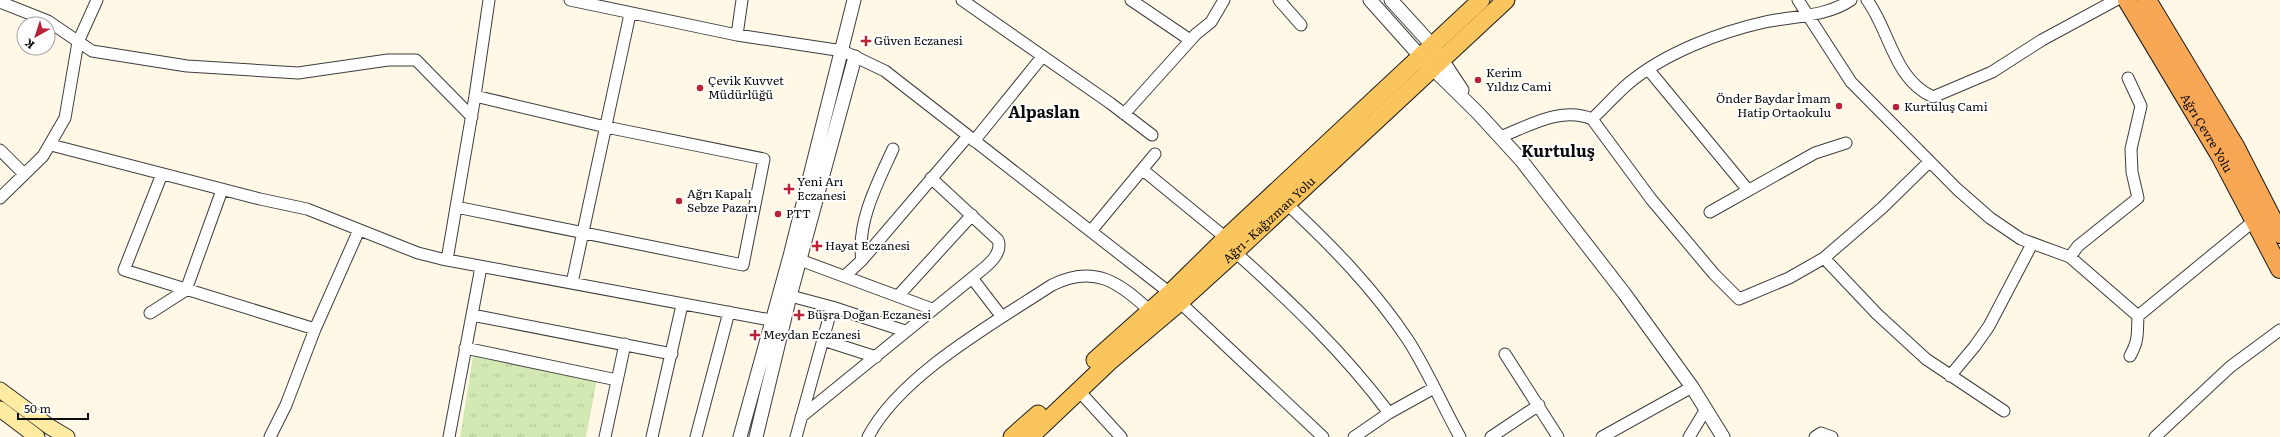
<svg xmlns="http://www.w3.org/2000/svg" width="2280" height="437" viewBox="0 0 2280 437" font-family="Literata,serif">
<defs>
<pattern id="park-tufts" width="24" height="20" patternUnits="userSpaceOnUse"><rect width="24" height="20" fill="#d3e8b2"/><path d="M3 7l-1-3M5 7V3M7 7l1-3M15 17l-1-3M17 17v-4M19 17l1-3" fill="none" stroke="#b4c698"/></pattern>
</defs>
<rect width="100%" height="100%" fill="#fff8e7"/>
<path fill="url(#park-tufts)" d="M473 356 597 379 586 437H460Z"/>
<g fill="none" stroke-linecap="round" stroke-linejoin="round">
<g stroke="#3d3d3d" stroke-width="13">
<path id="minor" d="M570 0 737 35 843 51 885 71 1170 293 1323 437
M962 0 1110 103 1152 135
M1131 0 1190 40
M1279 0 1301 25
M1798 0 1851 82 1957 189 1990 218 2021 239 2070 257 2138 316C2137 334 2139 340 2130 356
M1867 0C1890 31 1894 80 1933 97L1992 72 2042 40 2116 0
M0 2 48 21 92 51 187 66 298 73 388 60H416L472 117
M737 35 742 0
M1648 69 1748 190
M1124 114 1196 34 1211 22 1224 0
M1592 119C1605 107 1616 94 1629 83 1665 53 1720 32 1765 22 1793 16 1826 17 1851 0
M1500 137C1529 126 1561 106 1592 119L1651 199 1714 274 1739 299 1789 278 1824 258 1882 208 1929 162
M974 141 1042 57
M51 145 260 199 307 209 418 253 442 259 781 322
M0 150 24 174
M1143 170 1226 238
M162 174 124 270 315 329
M0 198 43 156 65 118 78 42 97 0
M1287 204C1332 246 1374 289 1408 340 1428 371 1442 405 1460 437
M456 207 743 265 764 159 606 127 475 96
M1710 212 1815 153 1846 143
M1091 231 1155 154
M1235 252C1291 302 1344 353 1389 413
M792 257 932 309
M2070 257 2078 246 2138 198 2132 172 2131 149 2141 106 2128 78
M1824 258 1877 314 1926 359 2004 411
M447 260 475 96 489 0
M862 260C856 223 878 182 893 149
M845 276 862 260 968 136
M972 278 1002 317
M572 283 630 14
M783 294 832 307 905 331
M898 296 972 215
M150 313 186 290 222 190
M472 315 672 354
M2138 316 2255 220
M823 340 876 357
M465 348 617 380
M1505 354 1558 437
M1950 376 1975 346 1989 326 2032 244
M1079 391 1121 437
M801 417 972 278C982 269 1004 256 998 240L931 178
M270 437 286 405 315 329 359 230
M449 437 481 267
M605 437 625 344
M652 437 682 305
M696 437 729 312
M796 437 832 307
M868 437C900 375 994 323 1052 285 1094 264 1119 282 1150 311
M1354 437 1389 413 1434 388
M1491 437 1539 405
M1602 437 1692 387
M1689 437 1706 409
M1815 437 1821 433 1832 437
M2155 437 2230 367 2280 330"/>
</g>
<g stroke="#3d3d3d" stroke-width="15">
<path id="tertiary" d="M1370 0 1420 56 1478 113 1521 160 1624 293 1692 387 1723 437
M1391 0 1432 45 1462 90
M740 437 790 256 854 0
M756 437 790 296 855 57"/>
</g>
<g stroke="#2c2c2c" stroke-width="17">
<path id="secondary" d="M0 390 50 427 67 437
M0 409 37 437"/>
</g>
<g stroke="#1b1b1b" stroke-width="19">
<g id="primary">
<path d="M1095 360 1170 293 1226 238 1481 0"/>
<path d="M1012 437 1038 414"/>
<path id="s1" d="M1030 437 1109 362 1180 302 1235 252 1506 0"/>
</g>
</g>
<g stroke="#1b1b1b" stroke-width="20">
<g id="trunk">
<path id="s2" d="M2127 0 2221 157 2280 269"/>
<path d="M2147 0 2236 148 2280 234"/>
</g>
</g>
<use href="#minor" stroke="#fff" stroke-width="11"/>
<use href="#tertiary" stroke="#fff" stroke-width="13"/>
<use href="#secondary" stroke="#ffeca2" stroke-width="15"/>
<use href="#primary" stroke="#fac55c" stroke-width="17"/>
<use href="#trunk" stroke="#f8a855" stroke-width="18"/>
</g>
<g fill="#ba2237" stroke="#fff" stroke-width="1.5">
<path d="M864 35h4v4h4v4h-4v4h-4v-4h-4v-4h4z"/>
<circle cx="1478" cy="80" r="4"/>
<circle cx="700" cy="88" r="4"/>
<circle cx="1839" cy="106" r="4"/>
<circle cx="1896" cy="107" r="4"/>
<path d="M787 183h4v4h4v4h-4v4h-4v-4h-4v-4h4z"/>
<circle cx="679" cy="201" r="4"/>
<circle cx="778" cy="214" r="4"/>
<path d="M815 240h4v4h4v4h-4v4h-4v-4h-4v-4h4z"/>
<path d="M797 309h4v4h4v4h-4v4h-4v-4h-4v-4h4z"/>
<path d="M753 329h4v4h4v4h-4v4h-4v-4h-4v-4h4z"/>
</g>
<g text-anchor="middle" stroke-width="4" stroke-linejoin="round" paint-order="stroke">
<g font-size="12" fill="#0a0a0a" stroke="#fff" text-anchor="start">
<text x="874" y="45">Güven Eczanesi</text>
<text x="1486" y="77">Kerim<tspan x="1486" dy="14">Yıldız Cami</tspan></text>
<text x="708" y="85">Çevik Kuvvet<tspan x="708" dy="14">Müdürlüğü</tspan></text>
<text x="1831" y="103" text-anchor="end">Önder Baydar İmam<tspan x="1831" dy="14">Hatip Ortaokulu</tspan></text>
<text x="1904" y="111">Kurtuluş Cami</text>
<text x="797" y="186">Yeni Arı<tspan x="797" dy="14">Eczanesi</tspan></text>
<text x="687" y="198">Ağrı Kapalı<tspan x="687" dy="14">Sebze Pazarı</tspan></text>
<text x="786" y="218">PTT</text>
<text x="825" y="250">Hayat Eczanesi</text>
<text x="807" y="319">Büşra Doğan Eczanesi</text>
<text x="763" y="339">Meydan Eczanesi</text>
</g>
<g font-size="12" fill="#0a0a0a" stroke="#fff">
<text dy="4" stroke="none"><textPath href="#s2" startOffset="155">Ağrı Çevre Yolu</textPath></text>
<text dy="4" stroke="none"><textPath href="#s1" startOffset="323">Ağrı - Kağızman Yolu</textPath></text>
</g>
<g font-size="16" font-weight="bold" fill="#0a0a0a" stroke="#fff">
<text x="1044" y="118">Alpaslan</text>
<text x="1558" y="157">Kurtuluş</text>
</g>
</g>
<g transform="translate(36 36) rotate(219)"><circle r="19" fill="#ffffff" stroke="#9d9d9d"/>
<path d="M0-3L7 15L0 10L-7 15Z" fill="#ba2237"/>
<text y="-6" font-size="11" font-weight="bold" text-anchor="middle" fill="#0a0a0a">K</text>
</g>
<path d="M18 413v6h70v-6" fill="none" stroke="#0a0a0a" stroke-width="2"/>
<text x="24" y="413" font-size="12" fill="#0a0a0a" stroke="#ffffff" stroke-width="3" paint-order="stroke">50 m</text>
</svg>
